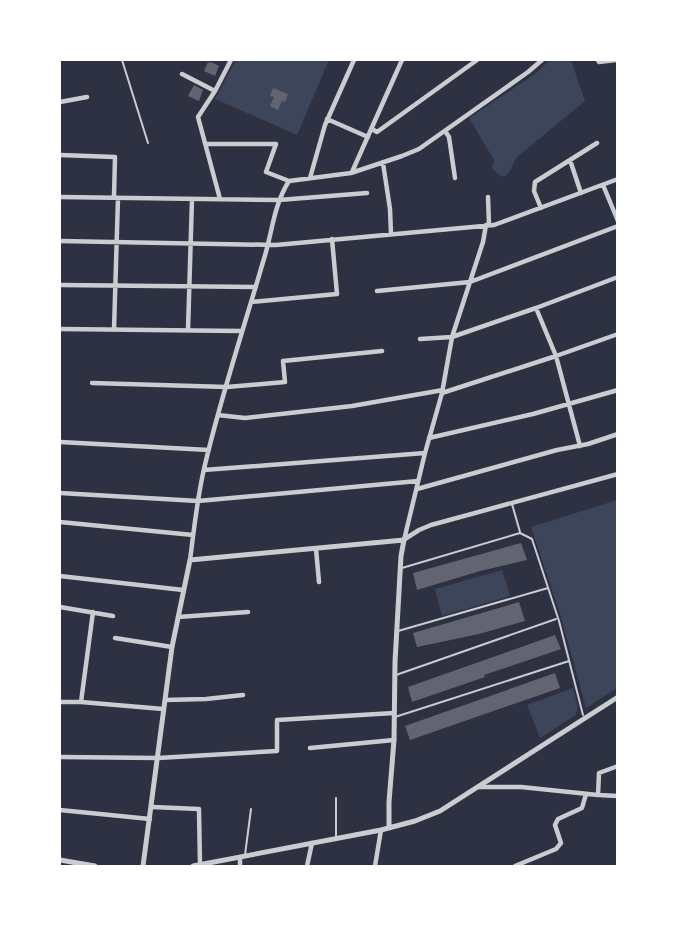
<svg xmlns="http://www.w3.org/2000/svg" width="677" height="926" viewBox="0 0 677 926" font-family="'PT Sans Narrow',sans-serif">
<rect width="100%" height="100%" fill="#2d3142"/>
<path fill="#3c4559" d="M236 60H329L297 135 215 99Z
M550 60H571L585 101 516 158 510 171 504 177 499 175 492 168 494 160 469 118 535 74Z
M617 500V688L586 708 560 614 531 527Z
M502 570 510 596 442 616 435 589Z
M573 688 578 707 576 715 540 738 527 705Z"/>
<path fill="#626471" d="M208 62 210 63 211 62 219 66 215 76 204 71Z
M194 85 203 90 199 101 188 96Z
M273 88 288 94 285 102 282 101 278 110 270 106 274 97 270 96Z
M521 543 527 560 480 571 417 590 413 573Z
M519 602 525 621 479 634 417 647 413 633Z
M555 635 561 649 484 675 485 677 412 702 408 687Z
M555 673 560 688 410 740 405 726Z"/>
<g fill="none" stroke-linecap="round" stroke-linejoin="round">
<path stroke="#caccd0" stroke-width="2" d="M122 60 148 143
M512 504 520 532
M402 568 520 533 532 539 559 621 583 715
M398 631 548 588
M396 675 556 619
M395 717 569 661
M336 837V798
M245 855 251 809"/>
<path stroke="#caccd0" stroke-width="4.5" d="M598 60 599 62 616 60
M182 74 215 91
M60 102 87 97
M327 119 368 137
M372 129 377 132 477 60
M445 131 449 137 455 178
M206 144H276L266 172 289 181 351 173 402 156 419 149 528 72 542 60
M60 155 115 157 114 197
M570 160 581 193
M383 163 390 209 391 234
M352 172 402 60
M310 178 325 125 354 60
M603 185 618 221
M60 197 279 200 367 193
M488 197 489 225
M220 199 198 117 215 91 231 60
M541 208 534 191 535 182 597 143
M60 241 276 245 494 225 618 179
M60 285 256 287
M377 291 470 282 618 226
M251 302 337 294 332 239
M536 308 556 356 580 446
M60 329 241 331
M114 330 118 198
M188 330 192 199
M420 339 452 337 536 308 618 277
M92 383 227 387 285 382 283 361 382 351
M442 393 556 356 618 334
M218 415 245 418 352 406 443 390
M429 438 533 414 618 390
M60 442 209 450
M204 470 425 453
M417 489 557 450 588 444 618 434
M60 493 198 501 418 481
M60 522 193 535
M405 539 419 530 431 525 618 474
M404 540 425 453 442 393 452 337 483 242 486 225
M316 549 319 582
M190 560C194 530 197 499 204 469 220 399 243 331 263 262 272 235 273 206 289 181
M60 576 183 590
M60 607 113 616
M178 617 248 612
M115 638 172 647
M165 700 206 699 243 695
M60 702H81L163 709
M81 702 93 612
M310 748 394 740
M60 757 158 758 277 751V720L394 713
M479 787H521L598 795 618 796
M598 795 599 773 618 766
M152 807 199 809 200 865
M60 810 150 819
M240 866V857
M307 866 312 843
M375 866 381 830
M515 866 556 849 561 843 555 825 558 819 582 808 586 794"/>
<path stroke="#caccd0" stroke-width="5" d="M60 860 95 866
M143 866 172 647 190 560 404 540 401 556 395 662 394 740 389 802V828
M193 866 381 830 415 821 440 811 618 697"/>
</g>
<rect width="677" height="926" fill="none" stroke="#ffffff" stroke-width="122"/>
</svg>
